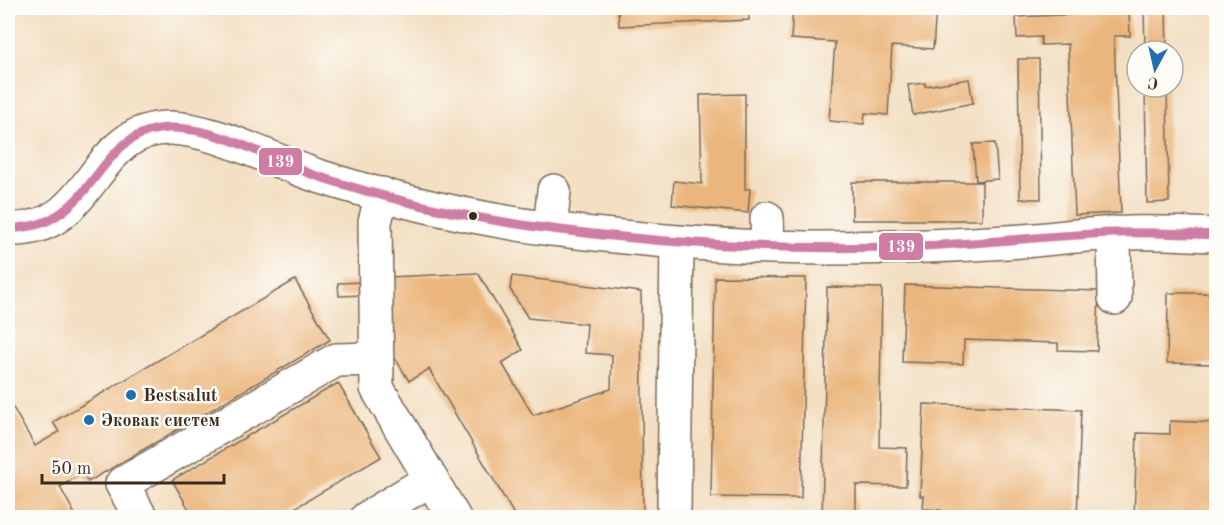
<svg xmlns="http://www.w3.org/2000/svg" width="1224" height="525" viewBox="0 0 1224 525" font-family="'Old Standard TT',serif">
<rect width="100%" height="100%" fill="#fdfcf7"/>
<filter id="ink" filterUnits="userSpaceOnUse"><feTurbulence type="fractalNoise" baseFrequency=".0167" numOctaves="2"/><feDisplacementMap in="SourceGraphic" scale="12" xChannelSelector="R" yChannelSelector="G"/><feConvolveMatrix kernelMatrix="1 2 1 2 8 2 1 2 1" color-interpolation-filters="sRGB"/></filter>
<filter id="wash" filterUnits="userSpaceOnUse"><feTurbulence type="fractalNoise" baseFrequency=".008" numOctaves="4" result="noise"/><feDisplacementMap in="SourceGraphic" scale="24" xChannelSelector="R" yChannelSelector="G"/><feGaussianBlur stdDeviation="1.35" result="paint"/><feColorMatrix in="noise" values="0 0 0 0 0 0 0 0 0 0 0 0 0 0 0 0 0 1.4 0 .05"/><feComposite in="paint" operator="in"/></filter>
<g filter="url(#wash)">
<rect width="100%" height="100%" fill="#f3dfc2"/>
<g id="blocks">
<path fill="#ebb67d" d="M618 8H748L749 20 619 26Z
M793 8H936L933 49 892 46 888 115 865 113 864 124 829 121 835 42 791 39Z
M1144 8H1166L1167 51H1145Z
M1129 12 1130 36H1114L1121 213 1075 215 1068 44 1041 45V37L1017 38 1016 17Z
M1018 59H1039L1041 199H1020Z
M969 79 973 103 913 115 908 85 925 83V86Z
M1145 87H1167L1169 202 1147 203Z
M745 94V189H750L748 213 672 205 674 181 702 184 700 95Z
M995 143 998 179 976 181 973 144Z
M852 182H982V220H852Z
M478 273 523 350 502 363 533 415 611 389 612 355 585 353 587 324 528 318 510 289 512 276 641 292 643 517 516 518 429 369 409 381 387 345 389 277Z
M715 277 806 278 801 498 711 497Z
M295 280 330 340 88 482 83 473 60 487 77 518H8V399L35 446 59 432 53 422Z
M364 282 365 295 339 296 338 283Z
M905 285 1099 291 1097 351 1058 350V343L964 340 963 364 902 362Z
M827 287 882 288 879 447 907 448 906 486 856 485V518H822Z
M1168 293H1216V364L1167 363Z
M338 383 381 457 278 518H194L172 480Z
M924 404 1081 410 1077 518H941V510L923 509 924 496H920Z
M1170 421 1216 423V518H1134L1137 433 1170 434Z"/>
</g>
</g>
<g filter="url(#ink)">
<use href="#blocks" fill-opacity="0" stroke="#7b6957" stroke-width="1.5"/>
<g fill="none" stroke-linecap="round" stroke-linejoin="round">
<g stroke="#7b6957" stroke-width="36">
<path id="minor" d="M382 194 375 222 377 388 454 518
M767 218 768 247
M8 229C95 234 90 126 171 128 217 130 271 160 315 175 391 200 472 218 551 229 641 240 732 248 823 248 884 248 946 246 1007 242 1047 240 1087 233 1128 233 1157 232 1187 234 1216 235
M550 229 554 191
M1114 233 1115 298
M674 510 677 242
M141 518 122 484 336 360 376 359
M367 518 431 479"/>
</g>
<use href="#minor" stroke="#fff" stroke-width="33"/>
<g stroke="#fdfcf7" stroke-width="14">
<path id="bus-1" d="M8 229C26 227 41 226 56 216 101 189 109 127 173 128 223 129 270 160 317 176 393 201 472 219 552 229 673 245 796 251 919 246 984 244 1049 235 1115 233 1148 232 1182 234 1216 235"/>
</g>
<use href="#bus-1" stroke="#ce7ea5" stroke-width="9"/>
</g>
</g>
<circle fill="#3b2a1e" stroke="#fdfcf7" stroke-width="2" cx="473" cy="216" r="5"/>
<g fill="#1f6fb2" stroke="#fdfcf7" stroke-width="2">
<circle cx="131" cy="395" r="6"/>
<circle cx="89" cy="420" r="6"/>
</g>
<g text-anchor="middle" stroke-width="5" stroke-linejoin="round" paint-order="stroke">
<g font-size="18" font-weight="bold" fill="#3b2a1e" stroke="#fdfcf7" text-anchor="start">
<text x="143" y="401">Bestsalut</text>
<text x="101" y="426">Эковак систем</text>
</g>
</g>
<g stroke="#fdfcf7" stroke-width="2">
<rect x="258" y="147" width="45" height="29" rx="6" fill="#ce7ea5"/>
<rect x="878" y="232" width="46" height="29" rx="6" fill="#ce7ea5"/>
</g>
<g font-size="16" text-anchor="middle" font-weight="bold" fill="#fff">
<text x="280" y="167">139</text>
<text x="901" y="252">139</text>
</g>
<rect width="1224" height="525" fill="none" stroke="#fdfcf7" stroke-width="30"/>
<g transform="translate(1155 69) rotate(188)"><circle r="28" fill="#fdfcf7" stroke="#afa8a0" stroke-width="1.5"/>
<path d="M0-4.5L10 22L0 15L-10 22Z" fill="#1f6fb2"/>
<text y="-9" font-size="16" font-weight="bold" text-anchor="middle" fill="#3b2a1e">С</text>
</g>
<path d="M42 474v9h182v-9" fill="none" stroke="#3b2a1e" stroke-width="3"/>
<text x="51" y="474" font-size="18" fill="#3b2a1e" stroke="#fdfcf7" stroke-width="4.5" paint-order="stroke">50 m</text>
</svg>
